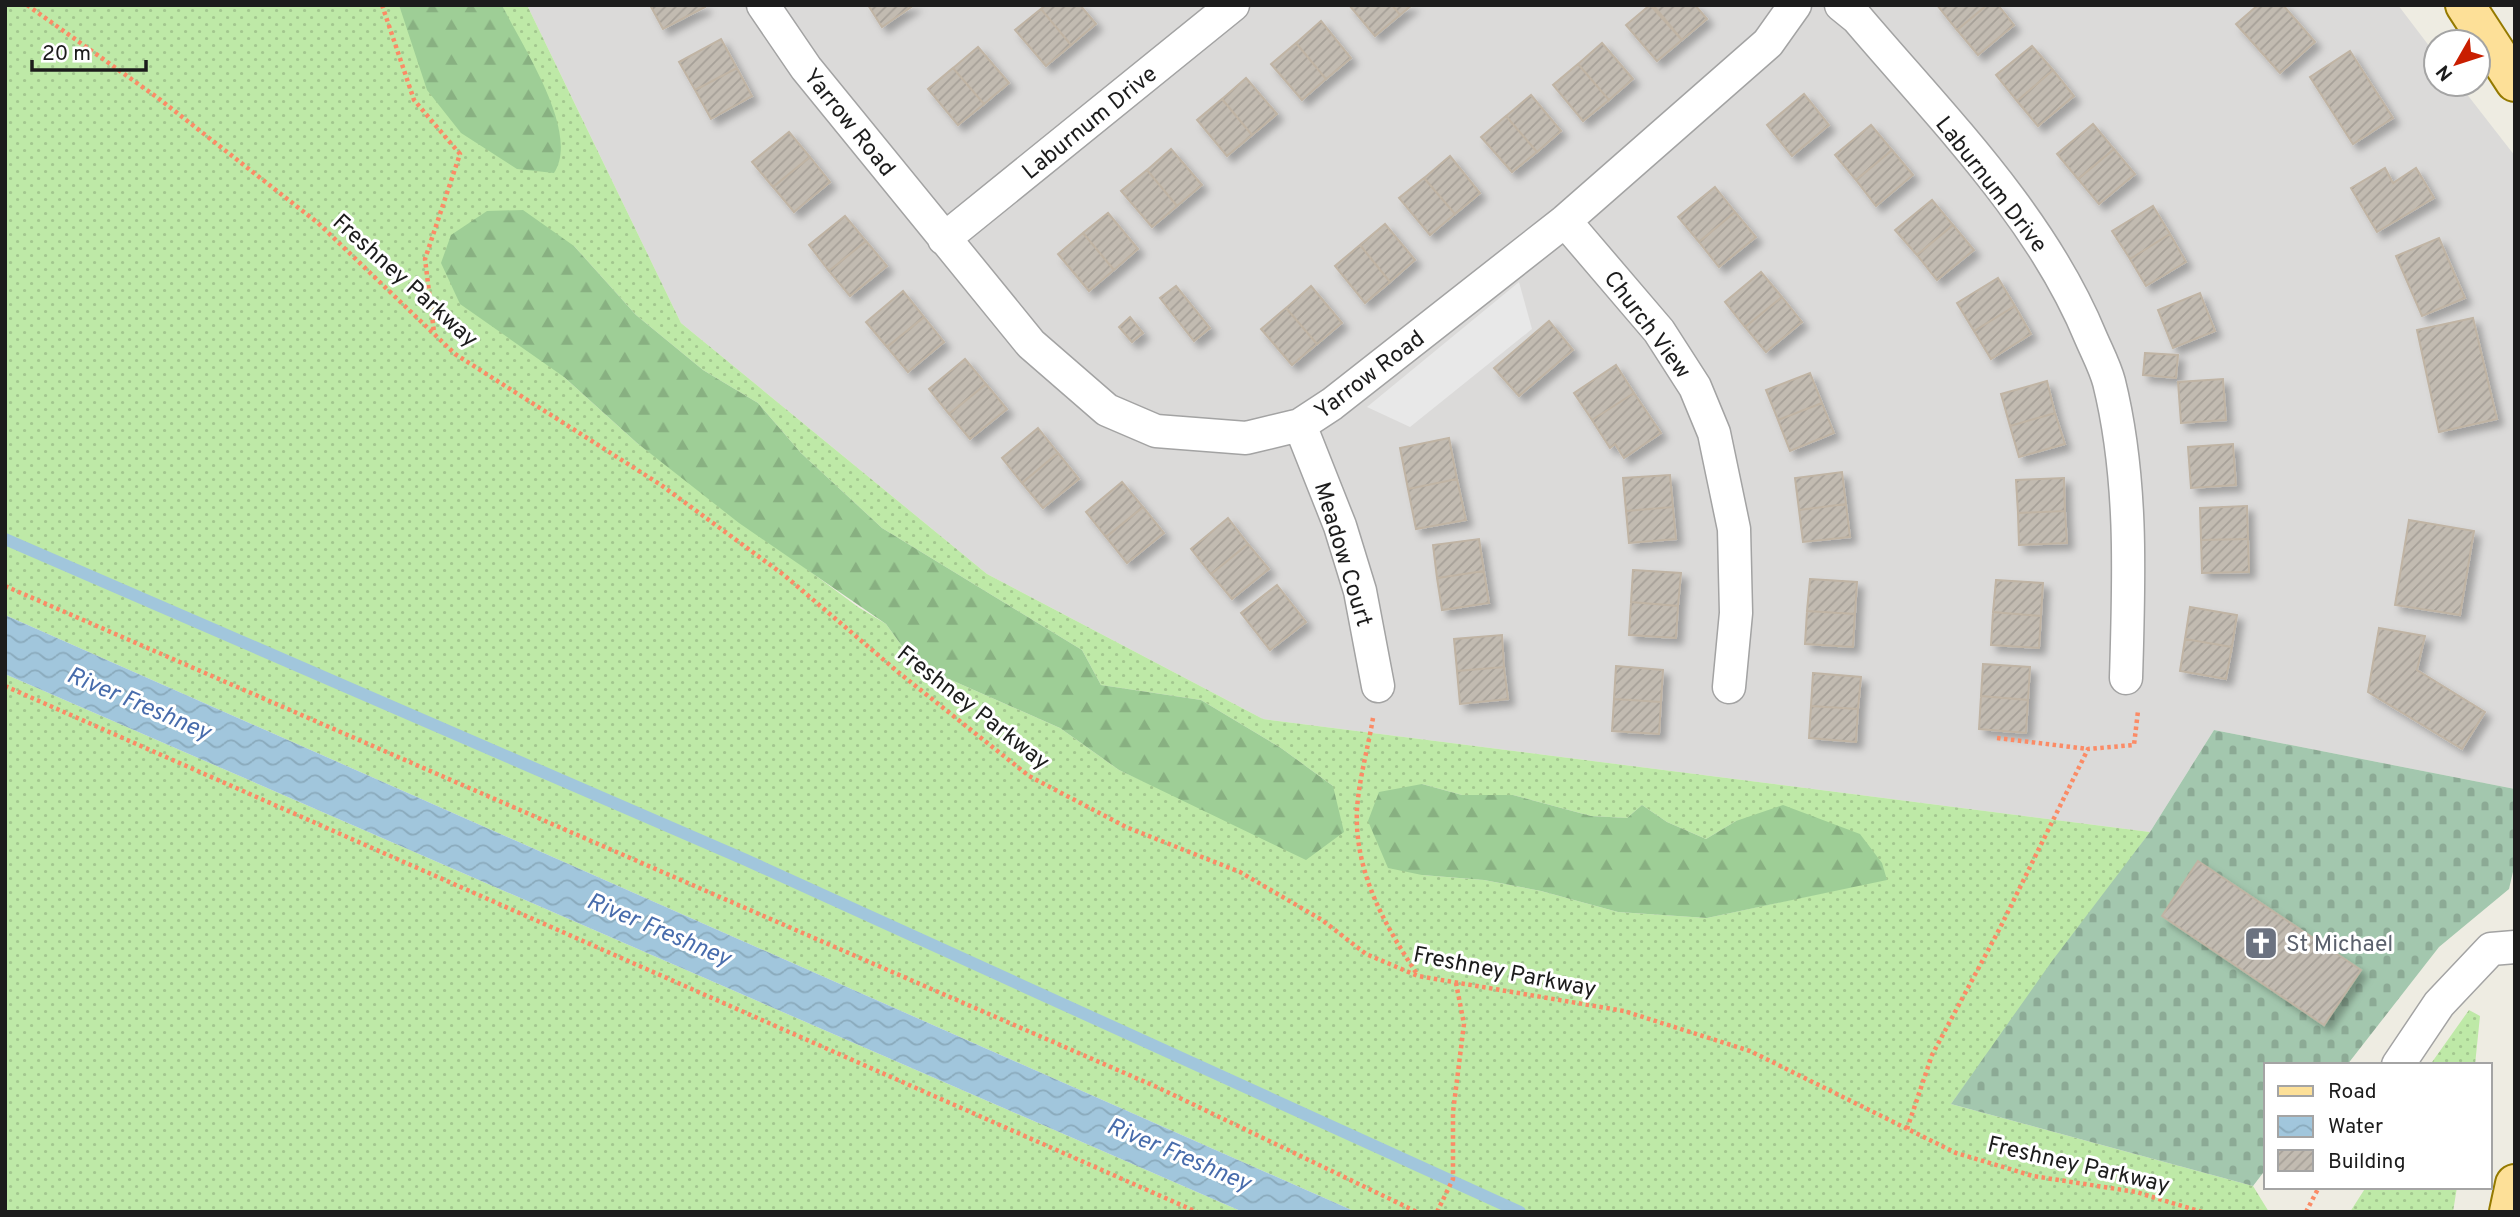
<svg xmlns="http://www.w3.org/2000/svg" width="2520" height="1217" viewBox="0 0 2520 1217" font-family="Overpass,sans-serif">
<defs>
<pattern id="grass-dots" width="8" height="8" patternUnits="userSpaceOnUse" patternTransform="scale(1.75)"><rect width="8" height="8" fill="#bee9a7"/><path d="M2 2h.1M6 6h.1" fill="none" stroke="#a3c78f" stroke-width="1.8" stroke-linecap="round"/></pattern>
<pattern id="forest-firs" width="22" height="20" patternUnits="userSpaceOnUse" patternTransform="scale(1.75)"><rect width="22" height="20" fill="#9ece96"/><path d="M5 1l3.5 6h-7zM16 11l3.5 6h-7z" fill="#88b081"/></pattern>
<pattern id="cemetery-stones" width="16" height="16" patternUnits="userSpaceOnUse" patternTransform="scale(1.75)"><rect width="16" height="16" fill="#a3c7ae"/><path d="M2 7V4a2 2 0 0 1 4 0v3zM10 15v-3a2 2 0 0 1 4 0v3z" fill="#8caa95"/></pattern>
<pattern id="water-waves" width="16" height="10" patternUnits="userSpaceOnUse" patternTransform="scale(1.75)"><rect width="16" height="10" fill="#a1c6dc"/><path d="M0 5q4-4 8 0t8 0" fill="none" stroke="#8aaabc"/></pattern>
<pattern id="building-hatch" width="6" height="6" patternUnits="userSpaceOnUse" patternTransform="scale(1.75)"><rect width="6" height="6" fill="#c2bbb1"/><path d="M-1 1l2-2M0 6l6-6M5 7l2-2" fill="none" stroke="#a6a098"/></pattern>
<filter id="shadow"><feDropShadow dx="6" dy="6" stdDeviation="3.5" flood-color="#0004"/></filter>
</defs>
<rect width="100%" height="100%" fill="#eeece2"/>
<path fill="#dbdad9" d="M527 5H2398L2436 55V84H2459L2515 156V789L2214 730 2150 832 1263 719 987 574 681 323Z"/>
<path fill="url(#grass-dots)" fill-rule="evenodd" d="M5 5H399L412 36 518 41 502 5H527L681 323 987 574 1263 719 2150 832 1951 1104 2253 1186 2269 1212H1356L5 615ZM574 246 636 315 703 370 758 403 801 453 882 528 1082 650 1101 685 1201 700 1281 748 1333 786 1211 812 1119 770 1060 728 915 664 886 624 858 607 637 443 564 377ZM1422 784 1462 795H1513L1591 816 1627 818 1642 805 1667 822 1706 839 1736 821 1887 879 1707 918 1618 912 1541 891 1484 880 1422 875Z
M5 674 1243 1212H5Z
M2469 1010 2480 1016 2475 1065H2430Z
M2366 1187H2457L2453 1212H2350Z"/>
<path fill="url(#forest-firs)" d="M399 5H502C521 45 581 132 554 173L517 169 461 133 427 90Z
M523 210 574 246 636 315 703 370 758 403 801 453 882 528 1082 650 1101 685 1201 700 1281 748 1333 786 1344 832 1306 860 1119 770 1060 728 915 664 886 624 739 523 637 443 564 377 460 304 441 263 451 235 487 211Z
M1422 784 1462 795H1513L1591 816 1627 818 1642 805 1667 822 1706 839 1736 821 1783 805 1860 834 1882 863 1887 880 1707 918 1618 912 1541 891 1484 880 1422 875 1388 868 1368 821 1379 792Z"/>
<path fill="url(#cemetery-stones)" d="M2214 730 2515 789V863L2509 889 2439 947 2347 1065H2266V1169L2253 1186 1951 1104 2052 961 2150 832Z"/>
<path fill="#e8e8e8" d="M1519 282 1532 329 1410 427 1367 407Z"/>
<path fill="url(#water-waves)" d="M5 615 1356 1212H1243L5 674Z"/>
<g fill="none" stroke-linecap="round" stroke-linejoin="round">
<path stroke="#a1c6dc" stroke-width="12" d="M5 539 746 860 1520 1212"/>
</g>
<path fill="url(#building-hatch)" stroke="#c0b4a4" stroke-width="2" filter="url(#shadow)" d="M650 5H704L705 7 663 29Z
M868 5H914L882 27Z
M1045 5H1080L1096 24 1071 45 1041 9Z
M1349 5H1392L1400 15 1375 36Z
M1392 5H1412L1400 15Z
M1650 5 1682 40 1657 61 1626 25Z
M1653 5H1695L1707 19 1682 40Z
M1937 5H1987L1957 30Z
M1987 5H1998L2014 25 1978 55 1957 30Z
M2258 5H2283L2315 42 2280 73 2236 24Z
M1041 9 1071 45 1046 66 1015 30Z
M1321 21 1351 58 1326 79 1296 43Z
M721 39 737 68 695 90 679 62Z
M1296 43 1326 79 1302 100 1271 64Z
M1602 43 1633 79 1609 100 1578 64Z
M2032 46 2053 70 2017 101 1996 75Z
M978 47 1009 83 984 104 953 68Z
M2350 51 2393 118 2353 144 2310 77Z
M1578 64 1609 100 1583 121 1553 85Z
M737 68 752 96 711 119 695 90Z
M953 68 984 104 958 125 928 89Z
M2053 70 2074 96 2038 126 2017 101Z
M1246 78 1277 114 1252 135 1222 99Z
M1804 94 1829 125 1792 156 1767 125Z
M1531 95 1561 131 1537 152 1506 116Z
M1222 99 1252 135 1227 156 1197 120Z
M1506 116 1537 152 1512 172 1481 137Z
M2093 124 2114 149 2078 179 2057 154Z
M1871 125 1892 150 1856 180 1835 155Z
M789 132 810 157 773 187 752 162Z
M1171 149 1202 185 1177 206 1147 170Z
M2114 149 2135 174 2099 204 2078 179Z
M1892 150 1913 175 1876 206 1856 180Z
M1450 156 1480 193 1455 214 1424 178Z
M810 157 830 182 794 212 773 187Z
M2385 168 2393 183 2416 168 2434 198 2377 232 2351 188Z
M1147 170 1177 206 1152 227 1121 191Z
M1424 178 1455 214 1430 235 1399 198Z
M1715 187 1735 212 1699 242 1678 217Z
M1932 200 1953 225 1917 255 1895 230Z
M2153 206 2170 234 2130 259 2112 231Z
M1735 212 1756 237 1719 267 1699 242Z
M1108 213 1138 249 1114 270 1083 233Z
M845 216 866 241 829 271 809 245Z
M1385 224 1415 260 1390 282 1360 245Z
M1953 225 1974 250 1937 280 1917 255Z
M1083 233 1114 270 1089 291 1058 254Z
M2170 234 2186 262 2146 286 2130 259Z
M2439 238 2465 298 2422 316 2396 256Z
M866 241 887 266 850 296 829 271Z
M1360 245 1390 282 1365 303 1335 266Z
M1761 272 1782 297 1745 327 1725 302Z
M1998 278 2015 306 1974 331 1957 303Z
M1176 286 1210 328 1194 341 1160 298Z
M1311 286 1342 323 1317 344 1286 308Z
M903 291 924 317 887 347 866 322Z
M2200 293 2215 331 2173 348 2158 310Z
M1782 297 1802 322 1766 352 1745 327Z
M2015 306 2031 334 1991 359 1974 331Z
M1286 308 1317 344 1292 365 1261 329Z
M924 317 944 342 908 372 887 347Z
M1130 317 1143 333 1132 342 1119 327Z
M2473 318 2497 419 2439 432 2417 330Z
M1549 321 1573 350 1519 396 1494 368Z
M2145 353 2178 355 2176 378 2143 375Z
M965 359 986 384 949 414 929 389Z
M1616 365 1634 393 1592 420 1574 393Z
M1810 373 1822 403 1778 420 1766 390Z
M2223 379 2226 420 2181 423 2178 382Z
M2047 381 2055 413 2010 426 2001 394Z
M986 384 1007 409 970 439 949 414Z
M1634 393 1661 433 1624 458 1615 444 1610 448 1592 420Z
M1822 403 1834 433 1790 451 1778 420Z
M2055 413 2065 444 2019 457 2010 426Z
M1038 428 1058 453 1022 483 1002 458Z
M1449 438 1457 479 1408 489 1400 448Z
M2233 444 2236 485 2191 488 2188 447Z
M1058 453 1079 479 1043 508 1022 483Z
M1842 472 1846 504 1799 510 1795 478Z
M1670 475 1673 507 1626 511 1623 478Z
M2064 478 2065 511 2018 513 2016 480Z
M1457 479 1466 520 1416 529 1408 489Z
M1122 482 1143 507 1106 537 1086 512Z
M1846 504 1850 537 1803 542 1799 510Z
M2247 506 2248 539 2201 540 2200 508Z
M1143 507 1164 533 1127 563 1106 537Z
M1673 507 1676 539 1629 543 1626 511Z
M2065 511 2067 543 2019 545 2018 513Z
M1228 518 1248 544 1211 574 1191 549Z
M2409 520 2474 531 2460 615 2395 605Z
M1479 539 1484 571 1437 578 1433 545Z
M2248 539 2249 572 2202 573 2201 540Z
M1248 544 1269 569 1232 599 1211 574Z
M1633 570 1681 573 1678 606 1631 602Z
M1484 571 1489 603 1442 610 1437 578Z
M1810 579 1857 582 1855 614 1807 611Z
M1996 580 2043 583 2041 616 1993 612Z
M1277 585 1306 622 1270 650 1241 613Z
M1631 602 1678 606 1676 638 1629 635Z
M2190 607 2237 615 2232 647 2185 639Z
M1807 611 1855 614 1853 647 1805 644Z
M1993 612 2041 616 2039 648 1991 645Z
M2379 628 2425 636 2417 670 2485 712 2462 749 2368 692Z
M1502 635 1504 667 1457 671 1454 639Z
M2185 639 2232 647 2226 679 2180 671Z
M1983 664 2030 667 2028 700 1981 696Z
M1616 666 1663 670 1661 702 1614 699Z
M1504 667 1508 699 1460 704 1457 671Z
M1813 673 1861 677 1858 709 1811 706Z
M1981 696 2028 700 2026 733 1979 729Z
M1614 699 1661 702 1659 734 1612 731Z
M1811 706 1858 709 1856 742 1809 738Z
M2198 861 2361 970 2324 1025 2162 916Z"/>
<g fill="none" stroke-linecap="round" stroke-linejoin="round">
<g stroke="#a3a3a3" stroke-width="35">
<path id="street" d="M763 5 806 68 1031 344 1107 410 1156 431 1246 438 1300 425 1332 404 1565 221 1768 43 1795 5
M1841 5 1857 18C1942 118 2041 216 2091 338 2097 352 2105 367 2109 382 2133 479 2129 579 2126 678
M1565 221 1659 331 1695 387 1714 433 1734 529 1736 613 1729 687
M944 239 1233 5
M1300 425 1340 526 1360 591 1378 686
M2398 1065 2439 1004 2491 949 2515 947"/>
</g>
<g stroke="#957a00" stroke-width="42">
<path id="primary" d="M2465 5 2515 82
M2509 1212 2515 1184"/>
</g>
<path stroke="#fb8b66" stroke-width="4.5" stroke-dasharray="3.5 3.5" stroke-linecap="butt" d="M27 5 158 98 318 223 455 354 661 485 784 575 898 672 1029 776 1126 827 1240 872 1322 920 1366 954 1418 976 1624 1011 1750 1051 1956 1153 2033 1176 2136 1192 2202 1212
M382 5 414 100 460 154 425 259 434 332
M5 586 1159 1088 1417 1212
M5 686 1197 1212
M1373 718C1368 748 1359 779 1357 809 1354 871 1384 924 1417 974
M1997 738 2088 749
M1907 1129 1932 1055 2000 928 2088 749 2134 745 2138 711
M1437 1212 1453 1179V1112L1464 1024 1456 983
M2306 1212 2319 1187"/>
<use href="#street" stroke="#fff" stroke-width="32"/>
<use href="#primary" stroke="#fde098" stroke-width="38"/>
</g>
<defs>
<g id="church-square" transform="scale(1.75)"><rect x="-9" y="-9" width="18" height="18" rx="4" fill="#6b7280" stroke="#fff"/><path d="M-1.2-6h2.4v3.5h3.3v2.4h-3.3V6h-2.4V-.1h-3.3v-2.4h3.3Z" fill="#fff"/></g>
</defs>
<g fill-rule="evenodd">
<use href="#church-square" x="2261" y="943"/>
</g>
<g text-anchor="middle" stroke-width="6" stroke-linejoin="round" paint-order="stroke">
<g font-size="23" fill="#1c1c1c" stroke="#fff">
<text transform="translate(850 122) rotate(51)" y="8">Yarrow Road</text>
<text transform="translate(1089 122) rotate(-39)" y="8">Laburnum Drive</text>
<text transform="translate(1992 184) rotate(52)" y="8">Laburnum Drive</text>
<text transform="translate(406 280) rotate(42)" y="8">Freshney Parkway</text>
<text transform="translate(1648 324) rotate(53)" y="8">Church View</text>
<text transform="translate(1369 374) rotate(-37)" y="8">Yarrow Road</text>
<text transform="translate(1344 554) rotate(73)" y="8">Meadow Court</text>
<text transform="translate(974 707) rotate(38)" y="8">Freshney Parkway</text>
<text transform="translate(1505 971) rotate(11)" y="8">Freshney Parkway</text>
<text transform="translate(2079 1164) rotate(13)" y="8">Freshney Parkway</text>
</g>
<g font-size="23" fill="#5b616d" stroke="#fff" text-anchor="start">
<text x="2286" y="951">St Michael</text>
</g>
<g font-size="24" font-style="italic" fill="#486cac" stroke="#fff">
<text transform="translate(139 703) rotate(23)" y="8">River Freshney</text>
<text transform="translate(659 929) rotate(23)" y="8">River Freshney</text>
<text transform="translate(1179 1154) rotate(23)" y="8">River Freshney</text>
</g>
</g>
<rect width="2520" height="1217" fill="none" stroke="#1c1c1c" stroke-width="14"/>
<rect x="2264" y="1063" width="228" height="126" fill="#ffffff" stroke="#a4a4a4" stroke-width="2"/>
<rect x="2278" y="1086" width="35" height="10" fill="#fde098" stroke="#a4a4a4" stroke-width="2"/>
<text x="2328" y="1098" font-size="21" fill="#1c1c1c">Road</text>
<rect x="2278" y="1116" width="35" height="21" fill="url(#water-waves)" stroke="#a4a4a4" stroke-width="2"/>
<text x="2328" y="1133" font-size="21" fill="#1c1c1c">Water</text>
<rect x="2278" y="1150" width="35" height="21" fill="url(#building-hatch)" stroke="#a4a4a4" stroke-width="2"/>
<text x="2328" y="1168" font-size="21" fill="#1c1c1c">Building</text>
<g transform="translate(2457 63) rotate(231)"><circle r="33" fill="#ffffff" stroke="#a4a4a4" stroke-width="2"/>
<path d="M0-5L12 26L0 18L-12 26Z" fill="#c91e00"/>
<text y="-10" font-size="19" font-weight="bold" text-anchor="middle" fill="#1c1c1c">N</text>
</g>
<path d="M32 60v10h114v-10" fill="none" stroke="#1c1c1c" stroke-width="3.5"/>
<text x="42" y="60" font-size="21" fill="#1c1c1c" stroke="#ffffff" stroke-width="5" paint-order="stroke">20 m</text>
</svg>
